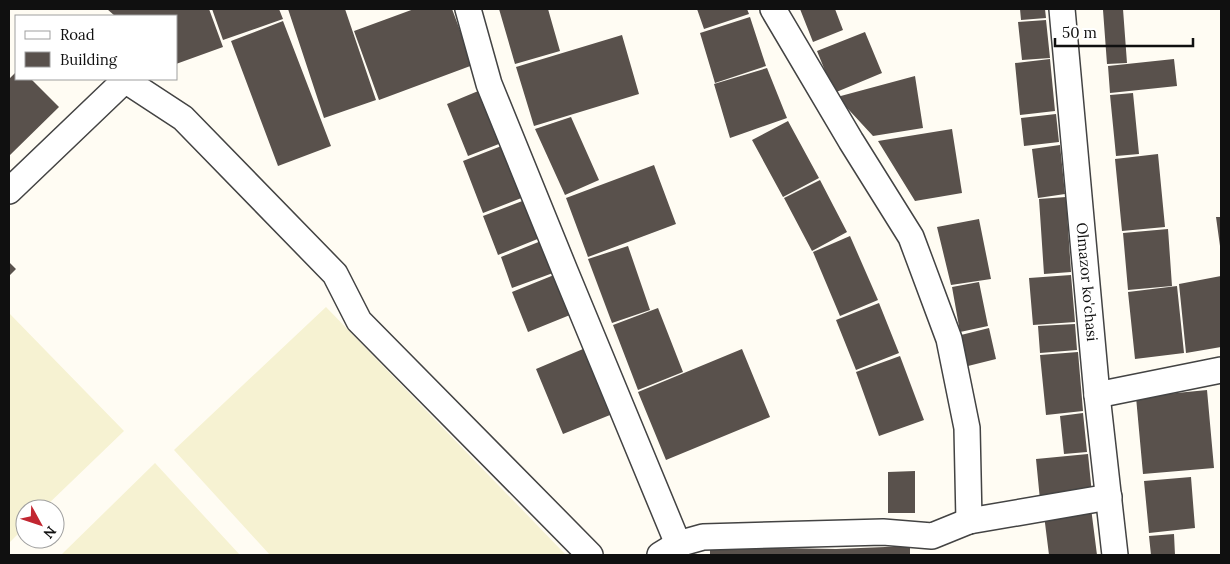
<svg xmlns="http://www.w3.org/2000/svg" width="1230" height="564" viewBox="0 0 1230 564" font-family="Lora,serif">
<rect width="100%" height="100%" fill="#fffcf3"/>
<path fill="#f6f2d2" d="M326 307 566 555H270L174 450Z
M9 313 124 431 43 509H25V527L9 543Z
M155 463 240 555H61Z"/>
<path fill="#59514c" d="M107 9H209L223 47 176 64V16H115Z
M212 9H279L283 19 223 40Z
M288 9H345L376 100 324 118Z
M414 9H452L473 65 379 100 354 31Z
M499 9H548L560 51 515 64Z
M697 9H747L749 14 704 29Z
M800 9H835L843 30 813 42Z
M1020 9H1045L1046 18 1021 20Z
M1123 9 1127 63 1107 64 1103 10Z
M750 17 766 66 715 83 700 33Z
M1046 20 1050 58 1022 60 1018 22Z
M283 21 331 146 278 166 231 41Z
M865 32 882 73 834 93 817 51Z
M622 35 639 94 534 126 516 67Z
M1050 59 1055 111 1020 115 1015 63Z
M1174 59 1177 86 1110 93 1108 66Z
M767 68 787 118 730 138 714 84Z
M16 72V79H31L59 107 9 156V79Z
M915 76 923 128 873 136 837 97Z
M483 89 504 142 468 156 447 104Z
M1133 93 1139 154 1116 156 1110 95Z
M1056 114 1059 142 1024 146 1021 118Z
M571 117 599 180 565 195 535 129Z
M788 121 819 178 783 197 752 140Z
M952 129 962 193 915 201 878 141Z
M504 145 524 197 483 213 463 161Z
M1060 145 1065 194 1038 198 1032 149Z
M1158 154 1165 227 1122 231 1115 159Z
M654 165 676 224 588 257 566 198Z
M820 180 847 232 812 251 784 198Z
M1066 197 1071 272 1044 274 1039 199Z
M525 200 540 238 498 255 483 216Z
M1216 217H1221V246H1220Z
M979 219 991 279 951 285 937 227Z
M1168 229 1172 286 1128 290 1123 233Z
M850 236 878 300 840 316 813 252Z
M541 241 553 273 512 288 501 257Z
M628 246 650 310 612 323 588 259Z
M9 262 16 269 9 276Z
M554 275 570 315 528 332 512 292Z
M1071 275 1075 322 1033 325 1029 278Z
M1221 276V347L1186 353 1179 284Z
M979 282 988 326 960 332 952 287Z
M1177 286 1184 353 1135 359 1128 292Z
M879 303 899 353 856 370 836 320Z
M658 308 683 372 638 390 613 325Z
M1075 324 1077 350 1040 353 1038 326Z
M989 328 996 359 968 366 961 335Z
M583 349 610 415 563 434 536 369Z
M742 349 770 417 666 460 638 392Z
M1078 352 1083 411 1046 415 1040 355Z
M900 356 924 420 879 436 856 372Z
M1207 390 1214 468 1143 474 1136 397Z
M1083 413 1087 452 1064 454 1060 416Z
M1088 454 1092 494 1040 500 1036 459Z
M915 471V513H888V472Z
M1191 477 1195 528 1149 533 1144 481Z
M1091 508 1097 555H1049L1044 515Z
M1174 534 1175 555H1151L1149 536Z
M910 546V555H710V547L836 549Z"/>
<g fill="none" stroke-linecap="round" stroke-linejoin="round">
<g stroke="#434343" stroke-width="28">
<g id="minor">
<path d="M468 9 489 84 565 271 678 544"/>
<path d="M773 9 851 141 911 237 949 339 967 428 969 521"/>
<path id="s1" d="M1062 9 1097 395 1115 555"/>
<path d="M9 191 125 80 183 118 335 274 359 321 590 555"/>
<path d="M1097 395 1221 370"/>
<path d="M660 555 678 544 703 537 883 532 932 536 969 521 1109 497"/>
</g>
</g>
<use href="#minor" stroke="#fff" stroke-width="25"/>
</g>
<g text-anchor="middle" stroke-width="5" stroke-linejoin="round" paint-order="stroke">
<g font-size="15" fill="#101010" stroke="#fff">
<text dy="5" stroke="none"><textPath href="#s1" startOffset="274">Olmazor ko'chasi</textPath></text>
</g>
</g>
<rect width="1230" height="564" fill="none" stroke="#101010" stroke-width="20"/>
<rect x="15" y="15" width="162" height="65" fill="#ffffff" stroke="#9f9f9f"/>
<rect x="25" y="31" width="25" height="8" fill="#ffffff" stroke="#9f9f9f"/>
<text x="60" y="40" font-size="15" fill="#101010">Road</text>
<rect x="25" y="52" width="25" height="15" fill="#59514c" stroke="#9f9f9f"/>
<text x="60" y="65" font-size="15" fill="#101010">Building</text>
<g transform="translate(40 524) rotate(130)"><circle r="24" fill="#ffffff" stroke="#9f9f9f"/>
<path d="M0-4L9 19L0 12L-9 19Z" fill="#c22631"/>
<text y="-8" font-size="14" font-weight="bold" text-anchor="middle" fill="#101010">N</text>
</g>
<path d="M1055 38v8h138v-8" fill="none" stroke="#101010" stroke-width="2.5"/>
<text x="1062" y="38" font-size="15" fill="#101010" stroke="#ffffff" stroke-width="4" paint-order="stroke">50 m</text>
</svg>
